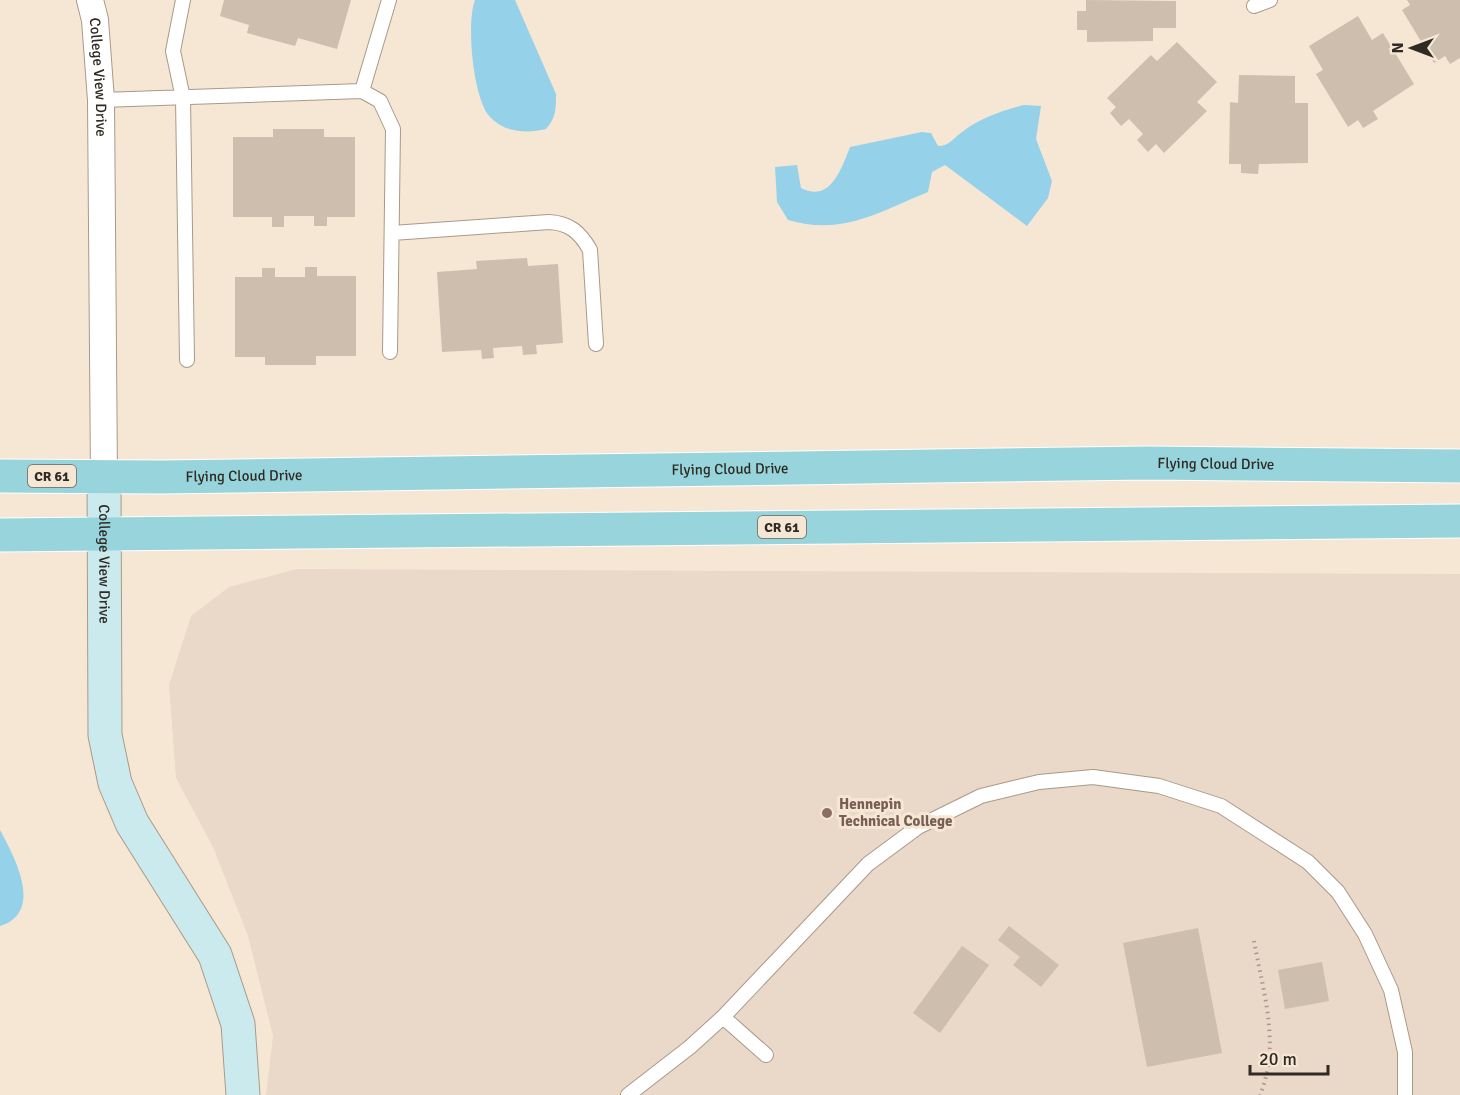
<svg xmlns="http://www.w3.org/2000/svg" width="1460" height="1095" viewBox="0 0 1460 1095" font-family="Signika,sans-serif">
<rect width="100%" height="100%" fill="#f6e7d5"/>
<path fill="#ead8c8" d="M297 569 1460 574V1095H266L273 1036 248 936 213 847 176 778 169 685 191 616 229 587Z"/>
<path fill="#95d1e9" d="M475 0H515L556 94C556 109 556 118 546 129 526 134 504 132 490 117 473 99 466 23 475 0Z
M1024 105 1041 106 1036 139 1052 181 1048 198 1027 226 945 165 932 172 928 192C879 212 842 236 788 220L777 202 775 167 797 165 801 188C830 203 841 170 850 147L922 132 931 133 938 146C949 146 954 138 962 132 981 118 1001 111 1024 105Z
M0 830C14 856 45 912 0 926Z"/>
<path fill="#cdbeae" d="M224 0H351L337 49 298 38 295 46 247 33 249 25 220 16Z
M1086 0 1176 1V28H1153V41L1087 42V30H1077V11H1086Z
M1407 0H1460V58L1450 64 1445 56 1434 63 1402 10 1410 5Z
M1358 16 1372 40 1383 33 1414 84 1373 111 1378 119 1363 128 1358 120 1348 127 1316 74 1323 70 1309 46Z
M1177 42 1217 82 1197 102 1207 111 1164 153 1156 144 1148 152 1137 140 1143 134 1129 119 1121 126 1110 113 1116 107 1107 98 1151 55 1157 61Z
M1239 75 1295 76V103H1308V163L1259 164 1258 174 1241 173V164H1229L1230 102 1238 103Z
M273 129H324V137H355V217H327V226H314V216H284V227H272V217H233V137H273Z
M527 258 528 266 558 264 563 343 536 345 537 354 523 355 522 346 493 348 494 358 482 359 481 350 442 352 437 272 477 269 476 261Z
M305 267H317V276H356V356H316V365H265V357H235V277H262V268H275V277H305Z
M1009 926 1059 965 1041 987 1013 965 1020 957 998 940Z
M1198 928 1222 1053 1147 1067 1123 943Z
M962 946 989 965 940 1033 913 1013Z
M1322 962 1329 1001 1285 1009 1278 970Z"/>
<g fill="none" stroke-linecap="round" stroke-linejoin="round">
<g stroke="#a89a8a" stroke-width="16">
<path id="lane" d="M183 0 173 51 183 98 187 360
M1254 6 1270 0
M362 91 389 0
M101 100 362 91 380 101 393 129 390 352
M392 233 549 222C569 223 580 232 590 250L596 344
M723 1017 766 1055
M628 1095 690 1047 723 1017 868 864 918 827 981 796 1039 782 1093 777 1159 786 1221 806 1308 862 1338 892 1365 934 1391 990 1405 1052V1095"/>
</g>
<g stroke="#a89a8a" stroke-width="28">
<g id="street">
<path id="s1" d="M90 0 95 20 101 100 104 477"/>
</g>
</g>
<g stroke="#a89a8a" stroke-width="35">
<g id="secondary">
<path id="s2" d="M104 477 105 735 115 783 132 823 215 955 238 1024 243 1095"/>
</g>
</g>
<g stroke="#fff" stroke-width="35">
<g id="primary">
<path id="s3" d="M0 476 161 477 1147 463 1460 466"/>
<path d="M0 535 1460 521"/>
</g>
</g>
<path stroke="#a69b8d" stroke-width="4" stroke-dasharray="1.5 4.5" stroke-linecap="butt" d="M1254 941C1263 992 1281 1044 1260 1095"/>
<use href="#lane" stroke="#fff" stroke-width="14"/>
<use href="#street" stroke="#fff" stroke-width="26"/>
<use href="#secondary" stroke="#cbeaed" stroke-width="33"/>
<use href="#primary" stroke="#98d4dc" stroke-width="33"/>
</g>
<circle fill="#8d6e63" stroke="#f6e7d5" stroke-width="2" cx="827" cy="813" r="6"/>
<g text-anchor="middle" stroke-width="6" stroke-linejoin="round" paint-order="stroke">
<g fill="#f6e7d5" stroke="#6b6358" stroke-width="1.5">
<rect x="28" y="465" width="48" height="22" rx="4.5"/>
<rect x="758" y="516" width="48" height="22" rx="4.5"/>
</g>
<g font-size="14" font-weight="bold" fill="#2f2a23">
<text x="52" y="481">CR 61</text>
<text x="782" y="532">CR 61</text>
</g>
<g font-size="15" fill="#2f2a23" stroke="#f6e7d5">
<text dy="5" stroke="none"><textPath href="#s1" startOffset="78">College View Drive</textPath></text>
<text dy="5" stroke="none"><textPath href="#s3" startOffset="1216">Flying Cloud Drive</textPath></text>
<text dy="5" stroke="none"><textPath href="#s3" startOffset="730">Flying Cloud Drive</textPath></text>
<text dy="5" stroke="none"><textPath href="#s3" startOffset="244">Flying Cloud Drive</textPath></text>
<text dy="5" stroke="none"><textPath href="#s2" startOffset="87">College View Drive</textPath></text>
</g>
<g font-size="15" font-weight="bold" fill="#785e54" stroke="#f6e7d5" text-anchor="start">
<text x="839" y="809">Hennepin<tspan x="839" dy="17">Technical College</tspan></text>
</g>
</g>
<g transform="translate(1412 48) rotate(270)" stroke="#f6e7d5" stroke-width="4.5" paint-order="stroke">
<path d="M0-4.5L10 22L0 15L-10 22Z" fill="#2f2a23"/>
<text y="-9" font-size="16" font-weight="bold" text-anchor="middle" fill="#2f2a23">N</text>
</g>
<path d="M1250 1065v9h78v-9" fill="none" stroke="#2f2a23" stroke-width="3"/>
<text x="1259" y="1065" font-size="18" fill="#2f2a23" stroke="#f6e7d5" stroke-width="4.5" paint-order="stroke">20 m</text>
</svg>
